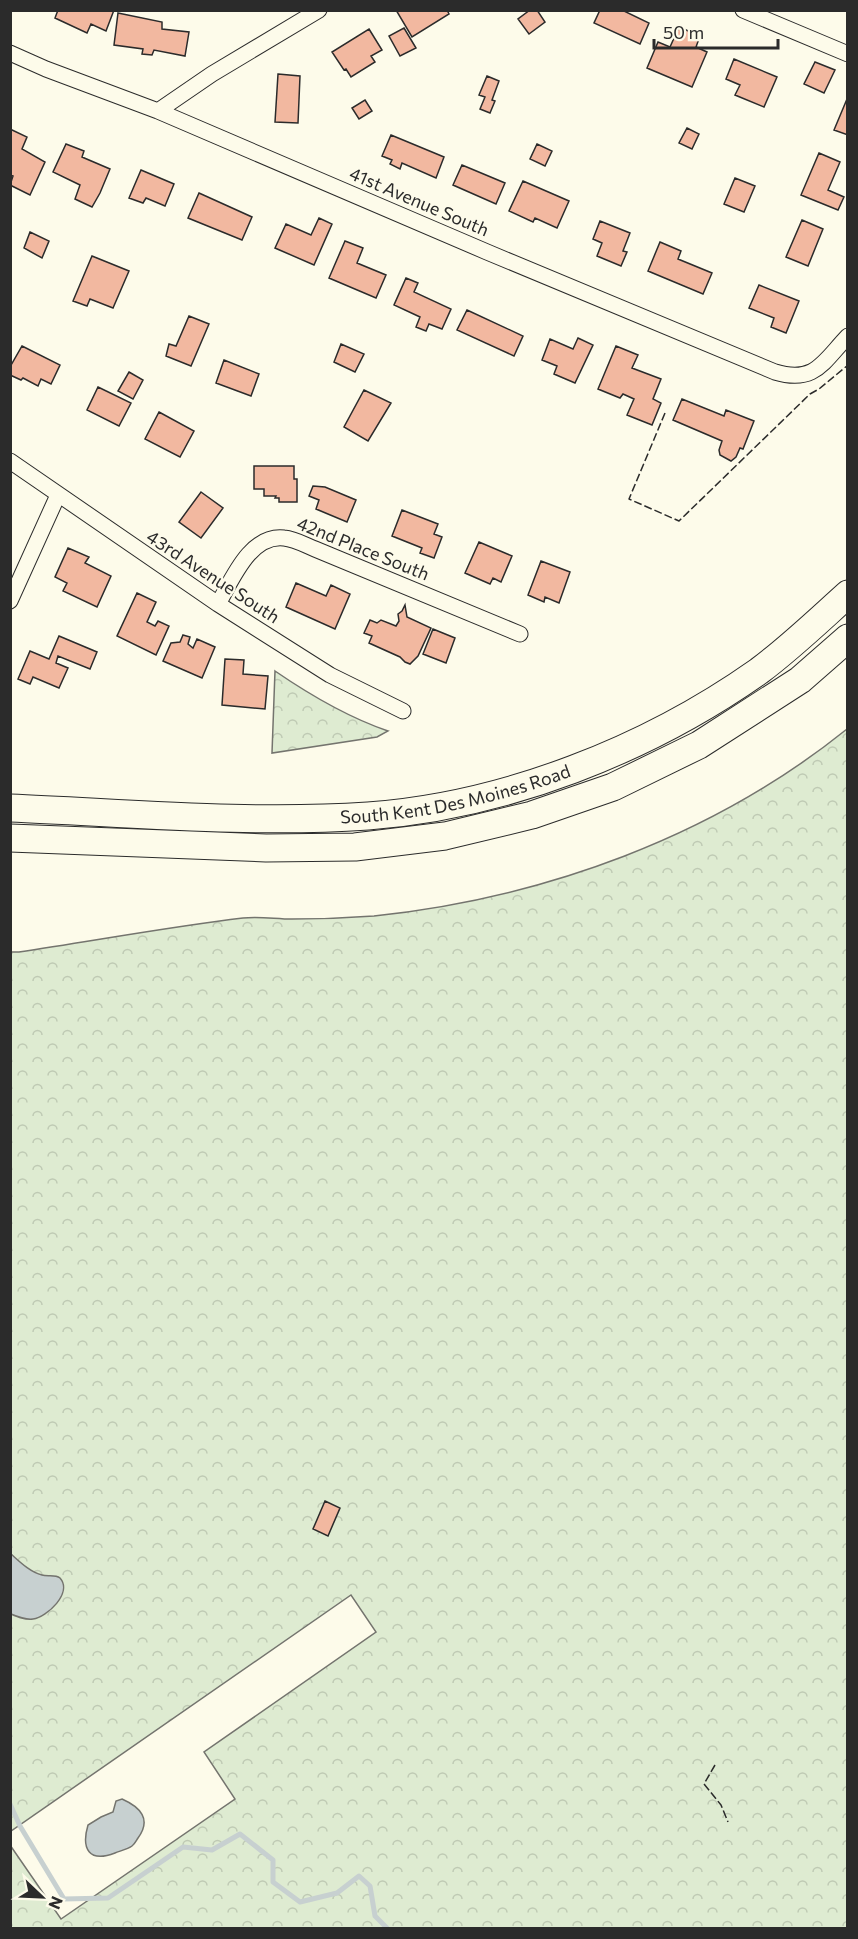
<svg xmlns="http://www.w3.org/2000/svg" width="858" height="1939" viewBox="0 0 858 1939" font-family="Commissioner,sans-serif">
<defs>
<pattern id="park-crowns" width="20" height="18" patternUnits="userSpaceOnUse" patternTransform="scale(1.5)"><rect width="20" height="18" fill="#deebd1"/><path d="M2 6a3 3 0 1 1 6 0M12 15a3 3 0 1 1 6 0" fill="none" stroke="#bfcab4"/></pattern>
</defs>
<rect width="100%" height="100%" fill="#fdfbea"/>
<path fill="url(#park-crowns)" stroke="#74746e" stroke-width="1.5" d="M275 671C310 695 347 717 388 731L377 737 272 753Z
M847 729V1928H11L10 1845 61 1919 235 1799 204 1752 376 1632 351 1595 11 1831V952H19C93 941 168 927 243 918 259 916 276 919 292 919 319 919 347 918 374 916 544 898 713 837 847 729Z"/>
<path fill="#c7d0d0" stroke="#74746e" stroke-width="1.5" d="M11 1554C20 1562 30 1572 42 1575 47 1577 55 1574 60 1578 73 1593 47 1617 33 1619 25 1620 18 1617 11 1614Z
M122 1799C140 1807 152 1819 138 1838 136 1841 135 1844 132 1846 128 1849 120 1851 115 1853 89 1863 81 1849 88 1825L101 1817 113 1812 116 1801Z"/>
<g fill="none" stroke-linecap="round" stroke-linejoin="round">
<path stroke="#c7d0d0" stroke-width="5" d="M10 1804 20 1826 64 1899 108 1898 183 1847 212 1850 240 1834 273 1860V1882L300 1902 337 1893 359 1876 370 1886 375 1916 387 1928"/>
</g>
<path fill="#f2b8a0" stroke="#2b2b2b" stroke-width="1.5" d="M58 10H114L106 31 91 24 87 33 55 18Z
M396 10H447L449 14 412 37Z
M530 10H537L545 22 529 34 518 19Z
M600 10H622L649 23 640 44 594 23Z
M118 13 162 22V29L189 32 185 56 154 50 152 55 142 54 143 49 114 45Z
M679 27 700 36 696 47 707 52 692 87 647 68 658 42 670 47Z
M404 28 416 48 400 56 389 36Z
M369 29 382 50 371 56 375 62 351 77 346 69 344 70 332 52Z
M734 59 777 77 764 107 735 95 740 85 726 79Z
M815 62 835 70 824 93 804 84Z
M278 74 300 76 298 123 275 122Z
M487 76 499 81 492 100 495 101 490 113 480 109 485 97 479 95Z
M847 99H848V135L834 130Z
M365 100 372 111 359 119 352 108Z
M687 128 699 134 692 149 679 143Z
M10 129 27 137 22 149 45 162 30 195 10 185 13 176 10 175Z
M391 135 444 157 436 178 402 163 400 169 390 164 392 160 382 156Z
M66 144 84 151 82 157 110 169 100 193 92 207 75 199 80 185 53 172Z
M537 144 552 151 545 166 530 159Z
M819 153 840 162 828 190 844 197 838 210 801 195Z
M462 165 505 183 496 204 453 185Z
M141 170 174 184 165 206 146 198 143 203 129 198Z
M735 178 755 186 744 212 724 204Z
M523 181 569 201 557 228 535 218 533 222 509 211Z
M199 193 252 217 242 240 188 218Z
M319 218 332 224 314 265 275 248 286 224 311 235Z
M802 220 823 229 808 266 786 257Z
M600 221 630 233 623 251 627 252 621 266 597 256 602 243 593 239Z
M30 232 49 241 42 258 24 248Z
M345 241 363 248 357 263 386 275 376 298 329 278Z
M660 242 681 251 678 259 712 273 703 294 648 271Z
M92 256 129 271 113 308 90 299 87 306 73 301Z
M406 278 418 283 414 292 451 309 442 329 429 324 426 331 416 327 420 317 394 305Z
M759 285 799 301 786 333 771 327 774 318 749 308Z
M467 310 523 336 514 356 457 330Z
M189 316 209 324 191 366 166 356 169 344 176 346Z
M578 338 593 345 575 383 554 374 557 366 542 360 550 339 573 349Z
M341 344 364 354 355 372 334 362Z
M22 346 60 365 51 384 41 379 38 386 23 378 21 380 10 375V367Z
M616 346 638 355 632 368 661 379 653 399 661 403 652 425 627 415 634 399 623 394 620 398 598 389Z
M224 360 259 374 251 396 216 383Z
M129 372 143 380 133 399 118 391Z
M98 387 131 403 119 426 87 410Z
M364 390 391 403 368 441 344 427Z
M682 399 724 416 726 410 754 421 743 449 740 448 736 457 731 461 720 455 719 450 722 441 673 420Z
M159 412 194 431 180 457 145 439Z
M254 466H294V479H297V502H279V498H275L276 496H264V489H254Z
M313 486 325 487 356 500 347 522 316 509 319 500 309 496Z
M201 492 223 508 201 538 179 522Z
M402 510 438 524 434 534 442 537 434 558 420 553 422 548 392 536Z
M479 542 512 556 501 582 493 578 490 584 465 573Z
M68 548 89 557 85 563 111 576 97 607 63 591 67 583 55 577Z
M541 561 570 572 559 603 545 597 544 602 528 595Z
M296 583 326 596 331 585 350 594 335 629 286 607Z
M137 593 156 602 147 622 155 626 158 621 169 626 156 655 117 636Z
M405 605 407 617 431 628 418 656 410 664 405 662 400 657 369 643 372 636 364 633 370 620 377 623 381 620 396 626 399 621 398 614 402 611Z
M433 629 455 638 446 663 423 654Z
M183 635 190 637 188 644 193 648 197 639 215 647 202 678 163 661 171 643 180 642Z
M59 636 97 652 90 669 58 656 56 663 68 668 59 688 33 677 30 684 18 679 30 651 49 659Z
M225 659 244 660 243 674 268 676 265 709 222 705Z
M325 1501 340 1508 328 1536 313 1529Z"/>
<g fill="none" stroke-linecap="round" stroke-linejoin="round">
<g stroke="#2b2b2b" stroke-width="17">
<path id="street" d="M743 10 848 54
M10 53 46 69 158 111 487 252 775 372C815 384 823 362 848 336
M158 111 212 74 319 10
M10 461 218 604 330 675 403 711
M10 601 58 495
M218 604C232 580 250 534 284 538 295 539 305 545 315 549L520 634"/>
</g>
<g stroke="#2b2b2b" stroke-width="29">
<g id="highway">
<path id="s1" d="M10 808C129 813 249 824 368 816 505 806 647 750 759 671 790 648 819 620 848 594"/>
<path d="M10 838 266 848 355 847 445 836 532 815 613 787 699 745 800 680 848 638"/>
</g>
</g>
<use href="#street" stroke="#fdfbea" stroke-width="15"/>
<use href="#highway" stroke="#fdfbea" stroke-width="27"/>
<path stroke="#2b2b2b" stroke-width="1.5" stroke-dasharray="8 3" stroke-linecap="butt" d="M665 413 629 499 679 521 810 394 819 389 848 365
M715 1765 704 1784 721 1805 728 1822"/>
</g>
<g text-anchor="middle" stroke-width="4.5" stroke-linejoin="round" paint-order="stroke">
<g font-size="18" fill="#2b2b2b" stroke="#fdfbea">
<text transform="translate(419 202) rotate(23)" y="6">41st Avenue South</text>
<text transform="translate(363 549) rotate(22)" y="6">42nd Place South</text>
<text transform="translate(213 577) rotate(33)" y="6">43rd Avenue South</text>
<text dy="6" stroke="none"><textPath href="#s1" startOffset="448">South Kent Des Moines Road</textPath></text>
</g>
</g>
<rect width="858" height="1939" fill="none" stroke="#2b2b2b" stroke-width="24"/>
<g transform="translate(42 1897) rotate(113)" stroke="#fdfbea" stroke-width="4.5" paint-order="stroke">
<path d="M0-4.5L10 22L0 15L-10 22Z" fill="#2b2b2b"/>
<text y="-9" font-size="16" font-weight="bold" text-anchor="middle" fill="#2b2b2b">N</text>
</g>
<path d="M654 39v9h124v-9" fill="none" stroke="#2b2b2b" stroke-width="3"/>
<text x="663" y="39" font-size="18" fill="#2b2b2b" stroke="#fdfbea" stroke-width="4.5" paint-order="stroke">50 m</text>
</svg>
